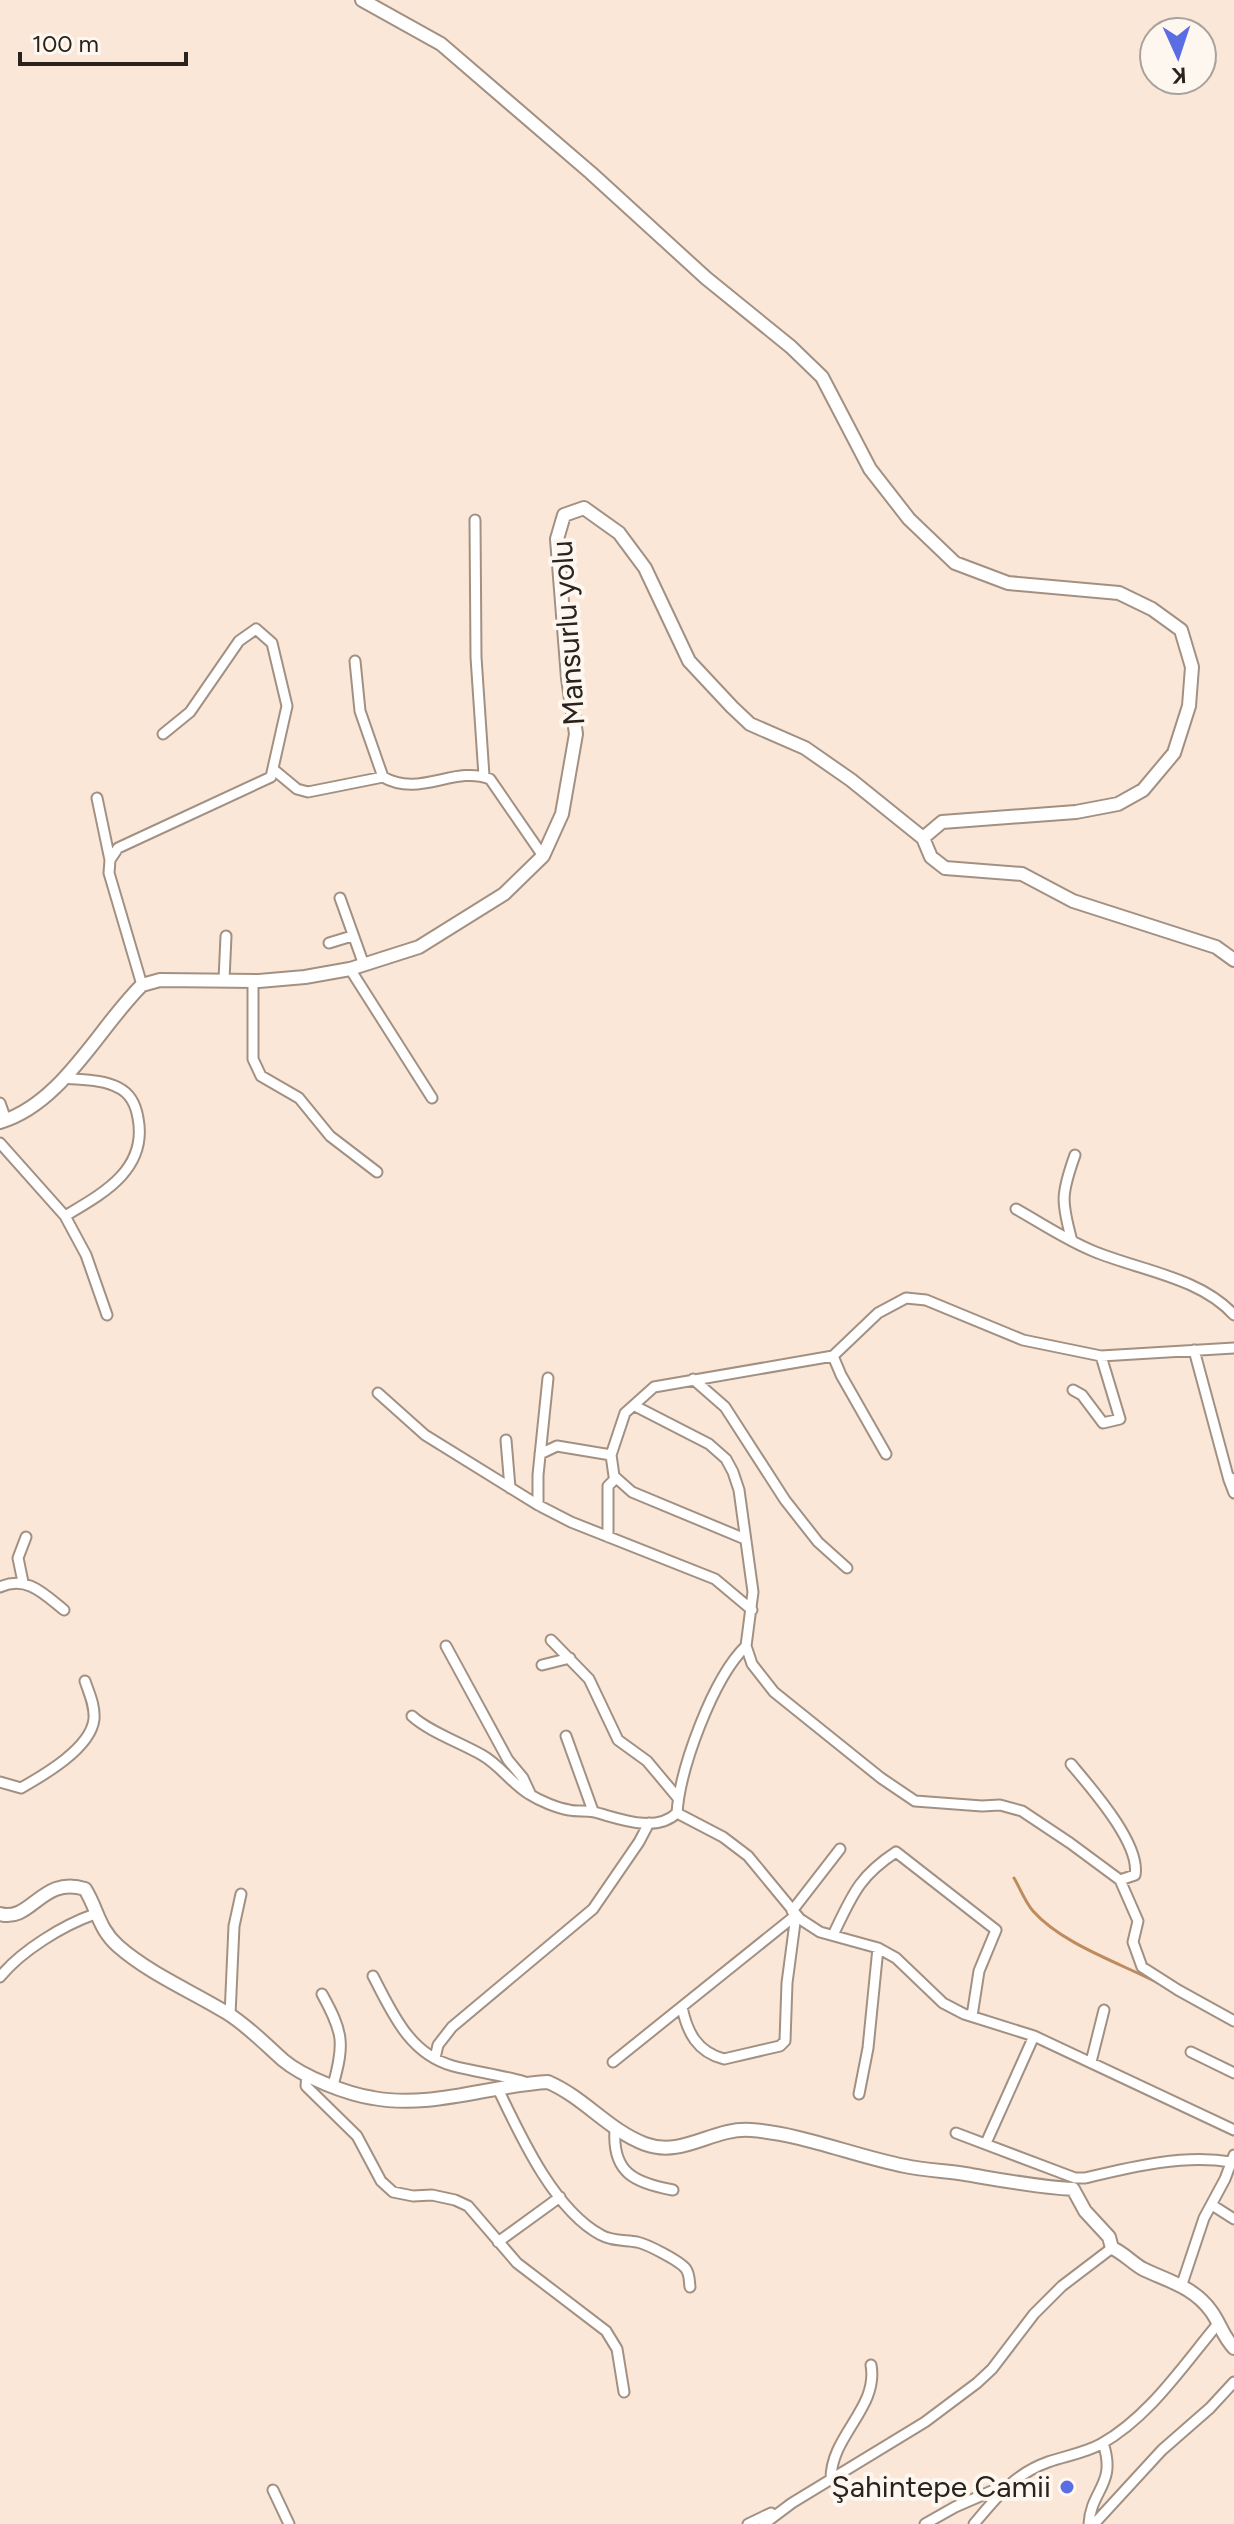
<svg xmlns="http://www.w3.org/2000/svg" width="1234" height="2524" viewBox="0 0 1234 2524" font-family="Figtree,sans-serif">
<rect width="100%" height="100%" fill="#fae7d8"/>
<g fill="none" stroke-linecap="round" stroke-linejoin="round">
<path stroke="#bd8b5e" stroke-width="3" d="M1014 1878C1020 1888 1025 1902 1033 1911 1063 1945 1123 1964 1162 1985"/>
<g stroke="#a29183" stroke-width="13">
<path id="minor" d="M475 520 476 657 484 776
M355 661 360 711 383 777C420 798 454 765 490 779L543 856
M273 769 297 789 308 792 383 777
M97 798 110 860
M340 898 364 965
M329 943 352 936
M350 969 432 1098
M224 980 226 936
M253 981V1059L261 1076 299 1098 330 1136 377 1172
M142 985 109 873 110 860 118 848 271 777 287 706 272 643 256 629 239 641 190 712 163 734
M63 1078C80 1080 103 1079 119 1088 131 1094 136 1106 138 1118 148 1170 102 1194 65 1216
M0 1103 6 1120
M0 1143 65 1216 86 1255 107 1315
M1016 1209C1041 1223 1066 1240 1093 1251 1138 1270 1200 1277 1234 1315
M1072 1241C1061 1201 1061 1194 1075 1155
M1194 1350 1229 1480
M833 1356 841 1375 886 1454
M693 1379 725 1407 785 1500 818 1542 847 1568
M1073 1390 1082 1395 1103 1423 1120 1419 1101 1356
M378 1393 425 1435 538 1505 571 1522 715 1579 752 1610
M635 1406 709 1444 726 1459 733 1472 739 1490 753 1592 746 1646 752 1664 774 1692 881 1778 915 1801 982 1806 1000 1805 1022 1811 1070 1843 1120 1880 1138 1921 1133 1942 1142 1967 1178 1990 1234 2021
M506 1440 510 1488
M540 1454 557 1446 611 1455
M1231 1478 1229 1480 1234 1493
M538 1505V1475L548 1378
M608 1537V1486L616 1478
M745 1539 632 1492 614 1476 611 1455 625 1413 654 1387 833 1356 878 1313 906 1298 926 1300 1023 1340 1101 1356 1234 1348
M23 1582 18 1558 26 1537
M0 1587C27 1575 44 1594 64 1610
M551 1640 589 1679 618 1740 647 1761 678 1798
M446 1646 508 1760 523 1778 530 1793
M746 1646C713 1678 680 1768 677 1813L723 1837 748 1856 800 1919 820 1932 878 1948 896 1958 943 2003 964 2014 1034 2036 1234 2130
M542 1665 570 1658
M412 1716C428 1731 461 1743 482 1755 500 1765 512 1784 529 1794 540 1801 557 1808 569 1810 577 1812 586 1810 594 1812 618 1818 655 1834 677 1813
M566 1736 593 1811
M1071 1764C1091 1788 1141 1844 1135 1875L1120 1880
M0 1782 21 1788C44 1775 91 1748 94 1719 95 1705 89 1693 85 1681
M792 1911 840 1849
M833 1935C852 1896 858 1877 896 1852L996 1930 979 1971 972 2016
M373 1976C392 2012 409 2054 453 2066 476 2072 501 2075 525 2082
M0 1977C21 1951 63 1925 95 1914
M322 1994C343 2032 345 2043 333 2085
M230 2015 234 1926 241 1894
M1191 2052 1234 2073
M435 2058 438 2045 452 2027 593 1909 639 1842 649 1823
M613 2062 796 1915 787 1983 785 2041 780 2046 724 2059C697 2052 687 2032 682 2007
M1091 2062 1104 2010
M307 2074 306 2086 357 2136 381 2181 393 2192 413 2196 432 2195 455 2200 468 2206 517 2263 606 2331 617 2349 624 2392
M498 2089C520 2135 554 2210 601 2235 611 2241 625 2240 637 2242 647 2244 680 2261 686 2269 690 2275 689 2281 690 2287
M859 2094 868 2048 878 1948
M615 2130C612 2173 635 2183 673 2190
M956 2133 1075 2178H1085C1131 2167 1183 2154 1231 2162
M986 2143 1034 2036
M1212 2205 1234 2219
M498 2242 560 2197
M1182 2284 1204 2218 1225 2179 1234 2155
M831 2480C830 2436 879 2408 871 2365
M273 2490 289 2524
M748 2524 771 2513
M764 2524 792 2503 925 2422 977 2383 992 2369 1034 2314 1062 2286 1112 2248
M925 2524 955 2507 1001 2487
M974 2524C996 2498 1014 2474 1048 2462 1065 2456 1085 2453 1101 2444 1149 2417 1182 2367 1217 2325
M1089 2524C1091 2489 1117 2485 1103 2443
M1094 2524 1162 2450 1210 2408 1234 2382"/>
</g>
<g stroke="#a29183" stroke-width="16">
<path id="tertiary" d="M362 0 441 44 591 173 706 278 791 347 822 377 870 469 909 519 955 563 1008 583 1119 593 1152 609 1181 630 1192 667 1189 706 1174 753 1143 790 1118 804 1076 812 942 822 923 838 931 857 945 868 1022 874 1073 901 1216 947 1234 960
M0 1122C62 1104 99 1027 142 985L160 980 259 981 305 977 350 969 419 947 504 894 543 856 562 814 576 734 568 678 557 539 564 515 584 508 619 533 645 568 689 661 732 707 750 724 805 748 851 780 923 838
M0 1914C31 1923 42 1875 85 1889 98 1910 98 1928 118 1946 150 1974 191 1991 227 2013 248 2026 265 2044 283 2060 303 2077 347 2094 373 2098 431 2109 491 2085 548 2082 585 2098 608 2130 645 2144 683 2158 713 2127 751 2130 803 2134 854 2156 905 2166 924 2170 945 2171 965 2174 1001 2180 1036 2187 1073 2189L1085 2211 1109 2237 1112 2248C1124 2253 1132 2263 1143 2269 1168 2281 1194 2287 1211 2311 1220 2323 1222 2335 1234 2348"/>
</g>
<use href="#minor" stroke="#fff" stroke-width="9"/>
<use href="#tertiary" stroke="#fff" stroke-width="12"/>
</g>
<circle fill="#5a6de3" stroke="#fef7f0" stroke-width="3" cx="1067" cy="2487" r="8"/>
<g text-anchor="middle" stroke-width="8" stroke-linejoin="round" paint-order="stroke">
<g font-size="30" fill="#29221d" stroke="#fef7f0">
<text transform="translate(568 633) rotate(-94)" y="10">Mansurlu yolu</text>
</g>
<g font-size="30" fill="#29221d" stroke="#fef7f0" text-anchor="end">
<text x="1051" y="2497">Şahintepe Camii</text>
</g>
</g>
<g transform="translate(1178 56) rotate(177)"><circle r="38" fill="#fef7f0" stroke="#a9a29c" stroke-width="2"/>
<path d="M0-6L14 30L0 20L-14 30Z" fill="#5a6de3"/>
<text y="-12" font-size="22" font-weight="bold" text-anchor="middle" fill="#29221d">K</text>
</g>
<path d="M20 52v12h166v-12" fill="none" stroke="#29221d" stroke-width="4"/>
<text x="32" y="52" font-size="24" fill="#29221d" stroke="#fef7f0" stroke-width="6" paint-order="stroke">100 m</text>
</svg>
